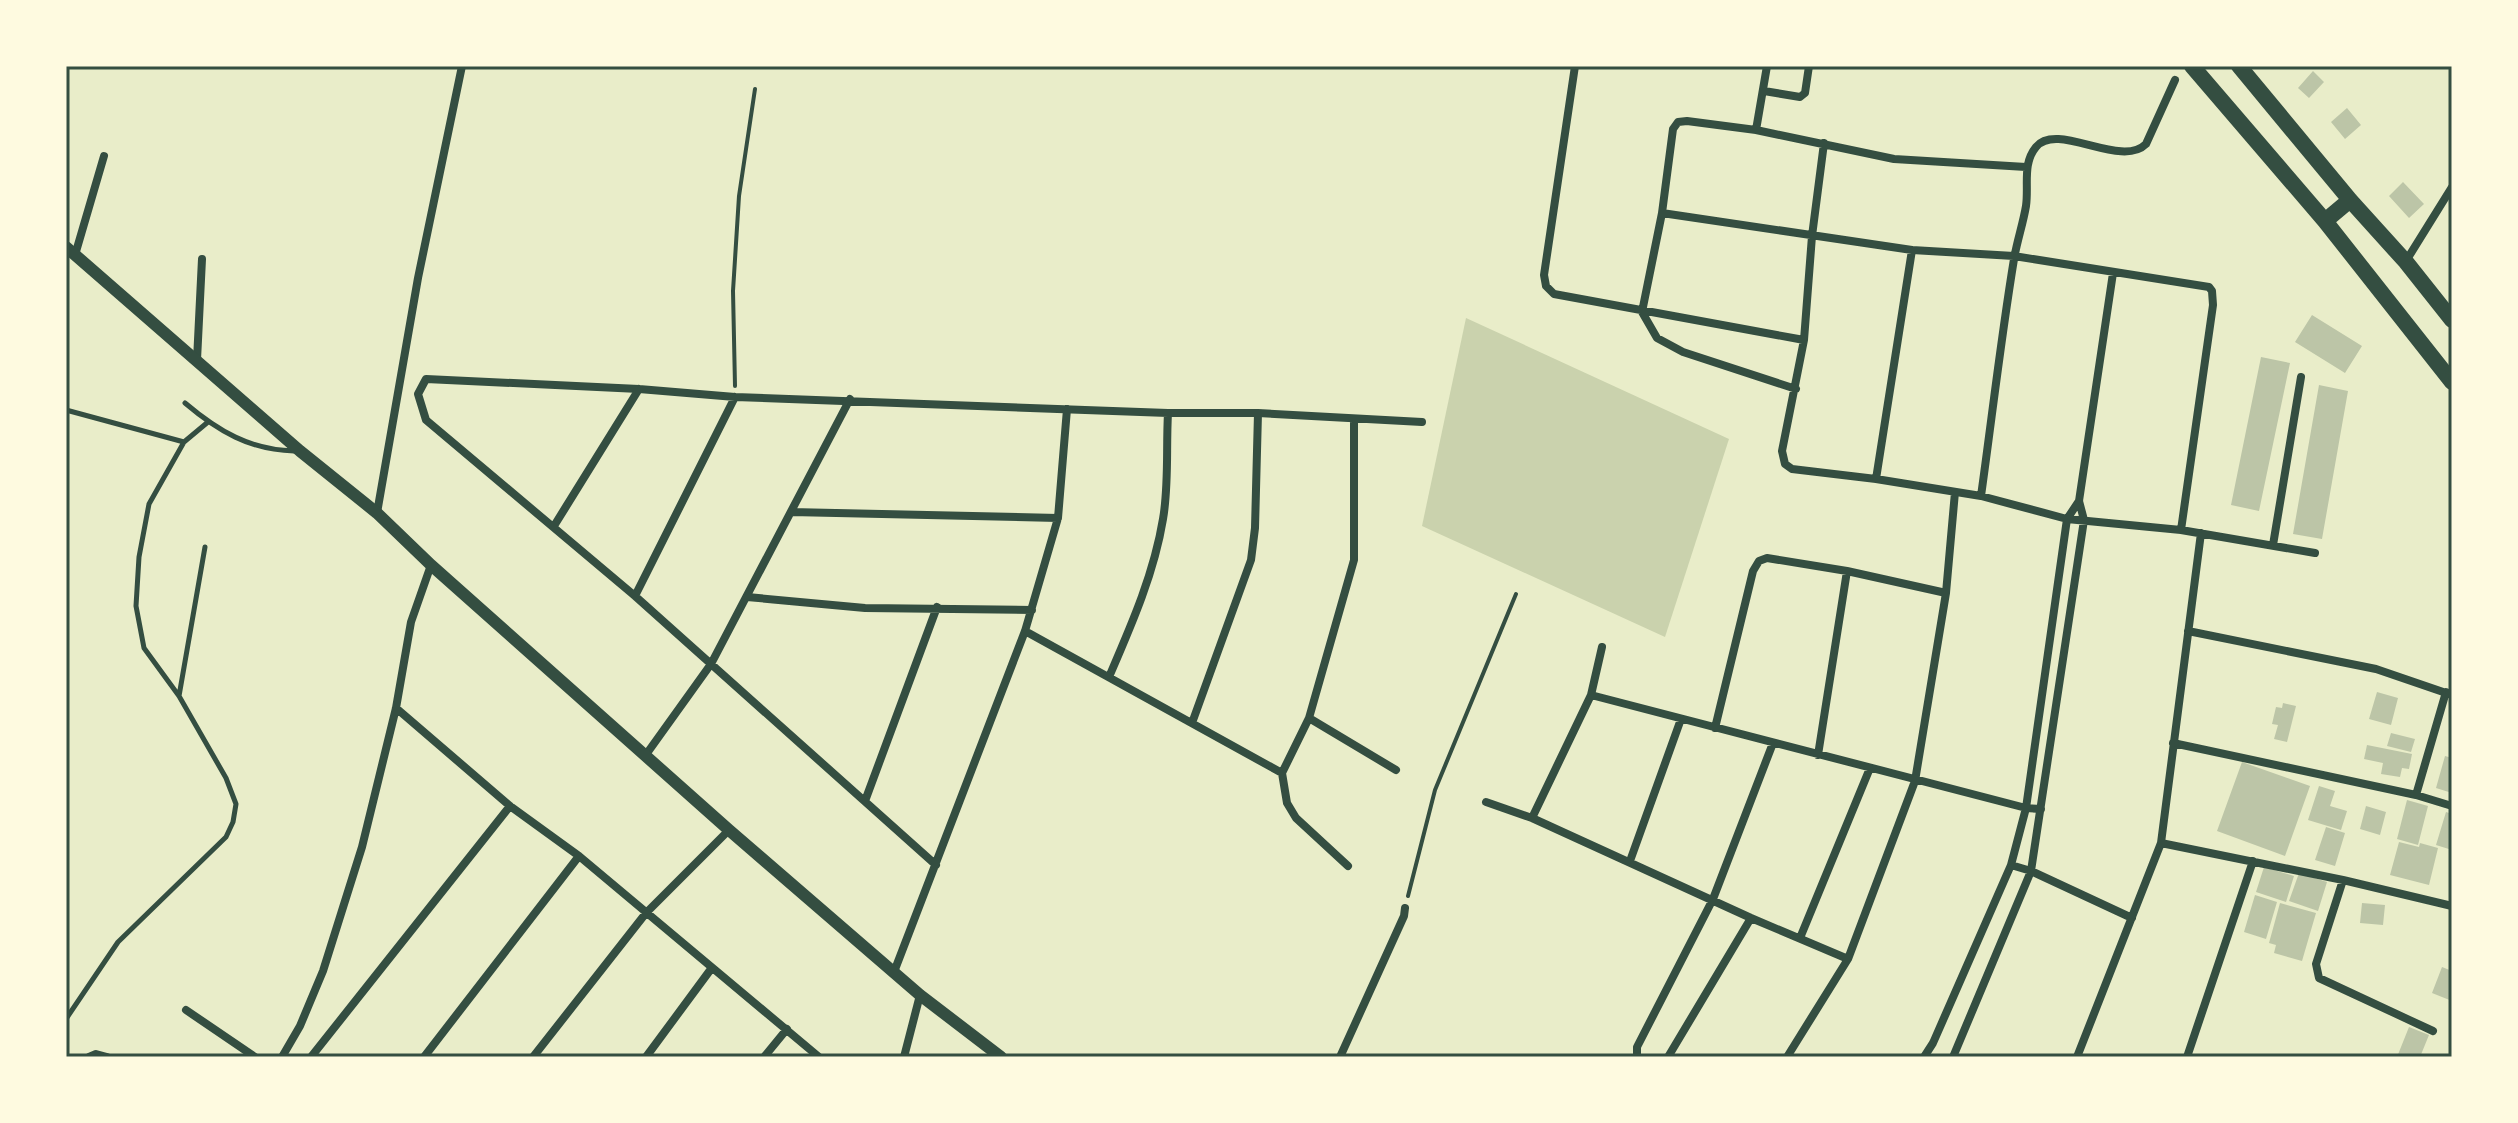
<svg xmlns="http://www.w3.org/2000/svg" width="2518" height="1123" viewBox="0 0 2518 1123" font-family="'Fira Sans',sans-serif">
<rect width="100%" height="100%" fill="#e9edc9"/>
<path fill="#cad2ad" d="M1466 318 1729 439 1665 637 1422 526Z"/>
<path fill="#bcc5a7" d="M2313 71 2324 82 2309 98 2298 88Z
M2347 108 2361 125 2345 139 2331 122Z
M2403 182 2424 204 2409 218 2389 196Z
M2312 315 2362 346 2345 373 2295 342Z
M2261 357 2290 363 2259 511 2231 505Z
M2319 385 2348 391 2322 539 2293 534Z
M2377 692 2398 698 2391 725 2369 719Z
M2283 703 2296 706 2287 742 2274 739 2278 725 2272 724 2276 707 2282 708Z
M2391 733 2415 739 2411 752 2387 746Z
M2367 745 2412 754 2409 769 2402 768 2400 777 2381 774 2383 763 2364 759Z
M2445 756 2452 758V793L2436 788Z
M2242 762 2310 786 2285 856 2217 831Z
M2319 786 2335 791 2330 806 2347 811 2341 830 2308 820Z
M2407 800 2428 806 2418 845 2397 839Z
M2366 806 2386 812 2380 835 2360 829Z
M2446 812 2452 814V850L2436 845Z
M2326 827 2345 833 2335 866 2315 860Z
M2399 842 2419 847 2420 843 2438 848 2429 885 2390 875Z
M2264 867 2294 876 2286 902 2256 892Z
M2299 873 2327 882 2318 911 2289 901Z
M2255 895 2277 902 2266 939 2244 932Z
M2280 903 2316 913 2302 961 2274 953 2276 945 2269 943Z
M2362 903 2385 905 2383 925 2360 923Z
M2442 967 2452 971V1001L2432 993Z
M2409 1027 2429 1035 2420 1057H2397Z"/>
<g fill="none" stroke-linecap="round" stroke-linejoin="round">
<path stroke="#344e41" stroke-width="4" d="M735 386 733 291 739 196 755 89
M1408 896 1435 790 1516 594"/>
<path stroke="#344e41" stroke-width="5" d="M185 403C218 431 250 450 294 451
M66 410 184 442
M179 696 205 547
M66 1019 118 942 226 837 233 822 236 804 226 778 179 696 144 648 136 606 139 557 149 504 184 442 208 422"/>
<path stroke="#344e41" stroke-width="8" d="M1575 66 1544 275 1546 286 1554 294 1804 340
M1764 91 1800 97 1805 93 1809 66
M1756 130 1767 66
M1824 143 1812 236 1804 340 1782 451 1785 464 1792 469 1876 479 1981 496 2067 519 2181 530 2315 553
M1662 213 1912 250 2014 256 2209 287 2212 291 2213 305 2181 530
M75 255 104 156
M2406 261 2452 187
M197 360 202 259
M1796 389 1683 352 1657 338 1642 312 1662 213 1673 129 1678 122 1687 121 1756 130 1894 159 2026 167
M1876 479 1912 250
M1981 496C1992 417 2001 338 2014 259 2017 241 2023 224 2026 206 2029 185 2022 164 2036 147 2057 121 2121 169 2146 144L2175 80
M791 512 1058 518
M377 513 418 278 462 66
M554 526 639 389
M2273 545 2301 377
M635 596 735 397
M747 597 865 608 1032 610
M1025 631 1282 773 1287 803 1296 818 1348 866
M2188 631 2376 669 2452 695
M1109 677C1131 626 1154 574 1163 519 1169 485 1166 448 1168 413
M1591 695 2026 808 2041 809
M396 708 510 806 579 856 819 1057
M1309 718 1396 770
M1192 723 1251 560 1255 528 1258 413
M1715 728 1753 571 1759 561 1767 558 1847 571 1946 593
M2173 743 2416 795 2452 806
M1818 755 1847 571
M645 756 711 664 850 399
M1282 773 1309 718 1354 560V420
M2416 795 2446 692
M865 801 937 607
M1486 802 1532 818 1751 918 1848 959
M1532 818 1591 695 1602 647
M2161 843 2343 880 2452 906
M1630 861 1681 719
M936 865 635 596 426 420 418 394 426 379 639 389 735 397 1168 413H1258L1422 422
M2011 865 2031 871 2132 918
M2343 880 2316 964 2319 978 2433 1031
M1800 938 1870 768
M894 972 1025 631 1058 518 1067 409
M186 1010 255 1057
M89 1057 96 1054 107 1057
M282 1057 300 1026 323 971 362 847 396 708 411 622 431 565
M311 1057 510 806
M424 1057 579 856
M533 1057 646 913 729 830
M646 1057 711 969
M764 1057 787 1029
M904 1057 920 995
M1340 1057 1404 916 1405 908
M1637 1057V1047L1713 899 1773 743
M1668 1057 1751 918
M1787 1057 1848 959 1915 781 1946 593 1955 492
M1924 1057 1933 1043 2011 865 2026 808 2067 519 2079 501
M1953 1057 2031 871 2084 520 2079 501 2113 273
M2077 1057 2161 843 2201 533
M2187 1057 2253 861"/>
<path stroke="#344e41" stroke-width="12" d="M66 247 300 451 377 513 431 565 729 830 920 995 1001 1057"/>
<path stroke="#344e41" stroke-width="16" d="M2192 66 2325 221 2452 382
M2239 66 2350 200 2406 262 2452 320
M2325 221 2350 200"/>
</g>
<rect width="2518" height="1123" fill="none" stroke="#fefae0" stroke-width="136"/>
<rect x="68" y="68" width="2382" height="987" fill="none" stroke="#344e41" stroke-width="3"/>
</svg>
